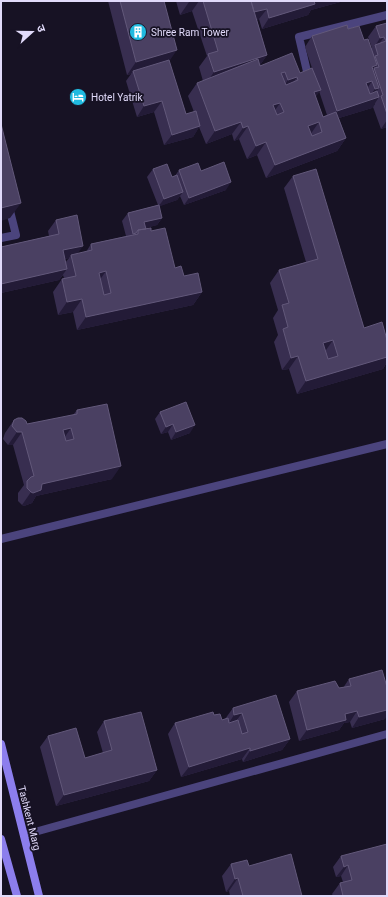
<svg xmlns="http://www.w3.org/2000/svg" width="388" height="897" viewBox="0 0 388 897" font-family="Roboto,'Noto Sans Devanagari',sans-serif">
<rect width="100%" height="100%" fill="#171224"/>
<g fill="none" stroke-linecap="round" stroke-linejoin="round">
<path stroke="#4b447d" stroke-width="8" d="M1 238 16 235 9 207"/>
<path stroke="#4b447d" stroke-width="8" d="M309 80 299 37 387 15
M1 539 387 444
M24 835 387 734"/>
<path stroke="#8c7eed" stroke-width="8" d="M1 744 39 896
M1 839 17 896"/>
</g>
<path fill="#382e50" fill-rule="evenodd" d="M108 1H164L169 61 186 114 194 112 188 96 197 83 203 81 199 67 207 56 192 11 180 15 176 1H344L311 10 308 15 262 29 259 19 257 20 267 55 260 65 300 73 312 68 305 47 312 36 348 29 364 40 372 49V48L368 37 376 26 387 23V127L381 129 373 107 375 104V103L372 108 339 118 346 138 337 151 266 178 257 155 247 159 239 139 234 141 232 134 206 144 199 127 193 137 164 145 154 112 137 117 126 81 131 74 127 75ZM319 91 327 115 323 117 315 97Z
M153 169 172 177 175 176 179 170 201 171 226 190 184 205 180 196 177 200 159 206 162 218 157 225 145 228 151 231 175 268 202 292 193 305 77 330 73 312 58 315 53 292 62 279 64 278 63 275 59 280 1 293V247L49 236 48 231 56 220 78 254 86 252 91 244 126 236 122 221 128 213 158 205 147 177ZM69 258 65 263V259Z
M293 176 364 328 387 340V362L383 369 297 394 289 369 282 370 274 342 278 335 273 318 278 310 270 283 279 270 306 262 284 188Z
M77 410 112 479 36 496 32 503 24 506 22 505 18 501V493L24 485 13 445H8L3 439 5 433 14 420 27 424 73 415Z
M160 412 190 433 171 440 168 432 161 434 155 419Z
M349 679 385 719 352 728 350 722 344 723 339 730 299 741 289 702 297 691 339 688H343Z
M233 708 290 739 282 750 243 762 242 759 181 777 168 734 175 723 214 715 222 720 225 719Z
M104 721 157 770 149 781 56 806 40 747 48 736 85 758 103 753 97 732Z
M341 856 387 896H333L332 894 340 883 343 882 341 876 336 877 333 867Z
M231 864 249 866 302 896H230L229 891 226 892 222 876Z"/>
<path fill="#231b37" d="M192 1H199L192 11 180 15 189 2Z
M315 1H344L311 10 308 15 262 29 269 18 313 5Z
M267 9 259 19 246 23 253 12Z
M384 37 377 47 375 46 380 38Z
M177 50 168 63 133 71 131 74 127 75 136 62Z
M267 55 258 68 205 85 214 72Z
M377 65 374 69V68L369 76 372 67Z
M297 77 288 90 279 93 288 80Z
M372 81 365 92 366 83Z
M379 88 371 98 367 100 375 89Z
M321 90 311 103 314 92Z
M379 97 372 108 329 121 337 111Z
M162 101 154 112 137 117 144 106Z
M280 103 271 116 273 105Z
M387 120V127L381 129Z
M241 122 232 134 206 144 215 131Z
M319 122 310 135 308 126Z
M200 126 193 137 164 145 172 135Z
M248 126 239 139 234 141 243 128Z
M346 138 337 151 266 178 275 165Z
M266 142 257 155 247 159 256 146Z
M231 182 226 190 184 205 189 198Z
M183 192 177 200 158 207 164 199Z
M21 203 10 218 1 221V208Z
M162 218 157 225 138 230 144 222Z
M83 246 76 256 71 255 69 258 55 261 63 250Z
M67 269 59 280 1 293V284Z
M106 271 97 284 99 273Z
M202 292 193 305 77 330 86 317Z
M82 299 73 312 58 315 67 302Z
M333 340 324 353 323 343Z
M298 356 289 369 282 370 291 358Z
M387 357V362L383 369 297 394 306 381Z
M173 424 168 432 161 434 166 427Z
M195 425 190 433 171 440 176 432Z
M71 428 62 441 63 430Z
M17 432H22L13 445H8Z
M121 466 112 479 36 496 32 503 24 506 22 505 31 492 42 484Z
M387 710V716L385 719 352 728 359 717Z
M357 711 350 722 344 723 339 730 299 741 307 730 345 714Z
M242 713 234 724 227 726 234 715Z
M290 739 282 750 243 762 250 751Z
M250 748 242 759 181 777 189 767Z
M157 770 149 781 56 806 64 795Z
M348 865 341 876 336 877 344 867Z
M238 878 229 891 226 892 235 879Z"/>
<path fill="#4a4062" stroke="#62587a" fill-rule="evenodd" d="M120 1H164L177 50 136 62Z
M203 1H251L267 55 214 72 208 54 218 51Z
M251 1H314L315 4 269 18 267 9 254 12Z
M387 23V114L381 96 383 95 374 68 379 67 375 56 378 55 375 45 386 41 384 37 380 38 376 26Z
M347 25 348 29 359 26 364 40 368 39 377 65 372 67 379 88 375 89 372 81 366 83 370 94 377 91 379 97 337 111 312 36Z
M292 53 300 73 312 68 321 90 314 92 323 117 336 112 346 138 275 165 266 142 256 146 248 126 243 128 241 122 215 131 197 83 258 59 260 66ZM285 72 288 80 297 77 298 80 286 85 281 73ZM280 103 284 112 277 115 273 105ZM319 122 322 132 312 136 308 126Z
M169 60 186 114 196 111 200 126 172 135 162 101 144 106 133 71Z
M1 124 21 203 1 208Z
M224 162 231 182 189 198 179 170 198 163 201 171Z
M167 164 172 177 177 175 183 192 164 199 153 169Z
M316 169 364 328 382 322 387 340V357L306 381 298 356 291 358 283 329 288 327 282 305 289 303 279 270 318 259 293 176ZM333 340 338 356 328 359 323 343Z
M159 205 162 218 144 222 146 229 138 230 136 233 133 234 128 213Z
M77 215 83 246 63 250 67 269 1 284V247L59 234 56 220Z
M151 228V231L165 228 175 268 181 266 184 276 198 273 202 292 86 317 82 299 67 302 62 279 76 276 71 255 92 250 91 244 138 234V230ZM106 271 111 293 104 295 99 273Z
M186 402 195 425 176 432 173 424 166 427 160 412Z
M107 404 121 466 42 484 41 490 33 493 31 492 27 488V481L31 477 34 476 22 432H17L12 426 14 420 18 418H22L26 421 27 424 77 414V410ZM71 428 74 439 66 441 63 430Z
M382 670 387 687V710L359 717 357 711 345 714 346 720 307 730 297 691 335 681 339 688 351 686 349 679Z
M276 695 290 739 250 751V748L189 767 175 723 213 712 214 715 220 714 222 720 228 718 229 723 238 720 242 734 248 732 242 713 234 715 233 708Z
M141 712 157 770 64 795 48 736 76 728 85 758 112 750 104 721Z
M387 844V896H343L340 883 352 880 348 865 344 867 341 856Z
M291 854 302 896H243L238 878 235 879 231 864 247 860 249 866Z"/>
<defs>
<g id="building-disc" transform="scale(0.9)"><circle r="9.5" fill="#20bae0" stroke="#171224"/><path d="M-4-6H4V6H1V3H-1V6H-4ZM-2.5-4.3h1.7v1.8h-1.7ZM.8-4.3h1.7v1.8H.8ZM-2.5-1h1.7V.8h-1.7ZM.8-1h1.7V.8H.8Z" fill="#fff"/></g>
<g id="hotel-disc" transform="scale(0.9)"><circle r="9.5" fill="#20bae0" stroke="#171224"/><path d="M-6-4.5h1.5V1H6V5H4.5V3h-9V5H-6ZM-4 0a1.8 1.8 0 1 1 3.6 0ZM.5 0V-2.5h3Q6-2.5 6 0Z" fill="#fff"/></g>
</defs>
<g fill-rule="evenodd">
<use href="#building-disc" x="138" y="32"/>
<use href="#hotel-disc" x="78" y="97"/>
</g>
<g text-anchor="middle" stroke-width="3.5" stroke-linejoin="round" paint-order="stroke">
<g font-size="10" fill="#e1dafa" stroke="#171224" text-anchor="start">
<text x="151" y="36">Shree Ram Tower</text>
<text x="91" y="101">Hotel Yatrik</text>
</g>
<g font-size="10" fill="#e1dafa" stroke="#171224">
<text transform="translate(30 818) rotate(76)" y="4">Tashkent Marg</text>
</g>
</g>
<rect width="388" height="897" fill="none" stroke="#e1dafa" stroke-width="4"/>
<g transform="translate(32 32) rotate(69)" stroke="#171224" stroke-width="3" paint-order="stroke">
<path d="M0-3L7 15L0 10L-7 15Z" fill="#e1dafa"/>
<text y="-6" font-size="11" font-weight="bold" text-anchor="middle" fill="#e1dafa">उ</text>
</g>
</svg>
